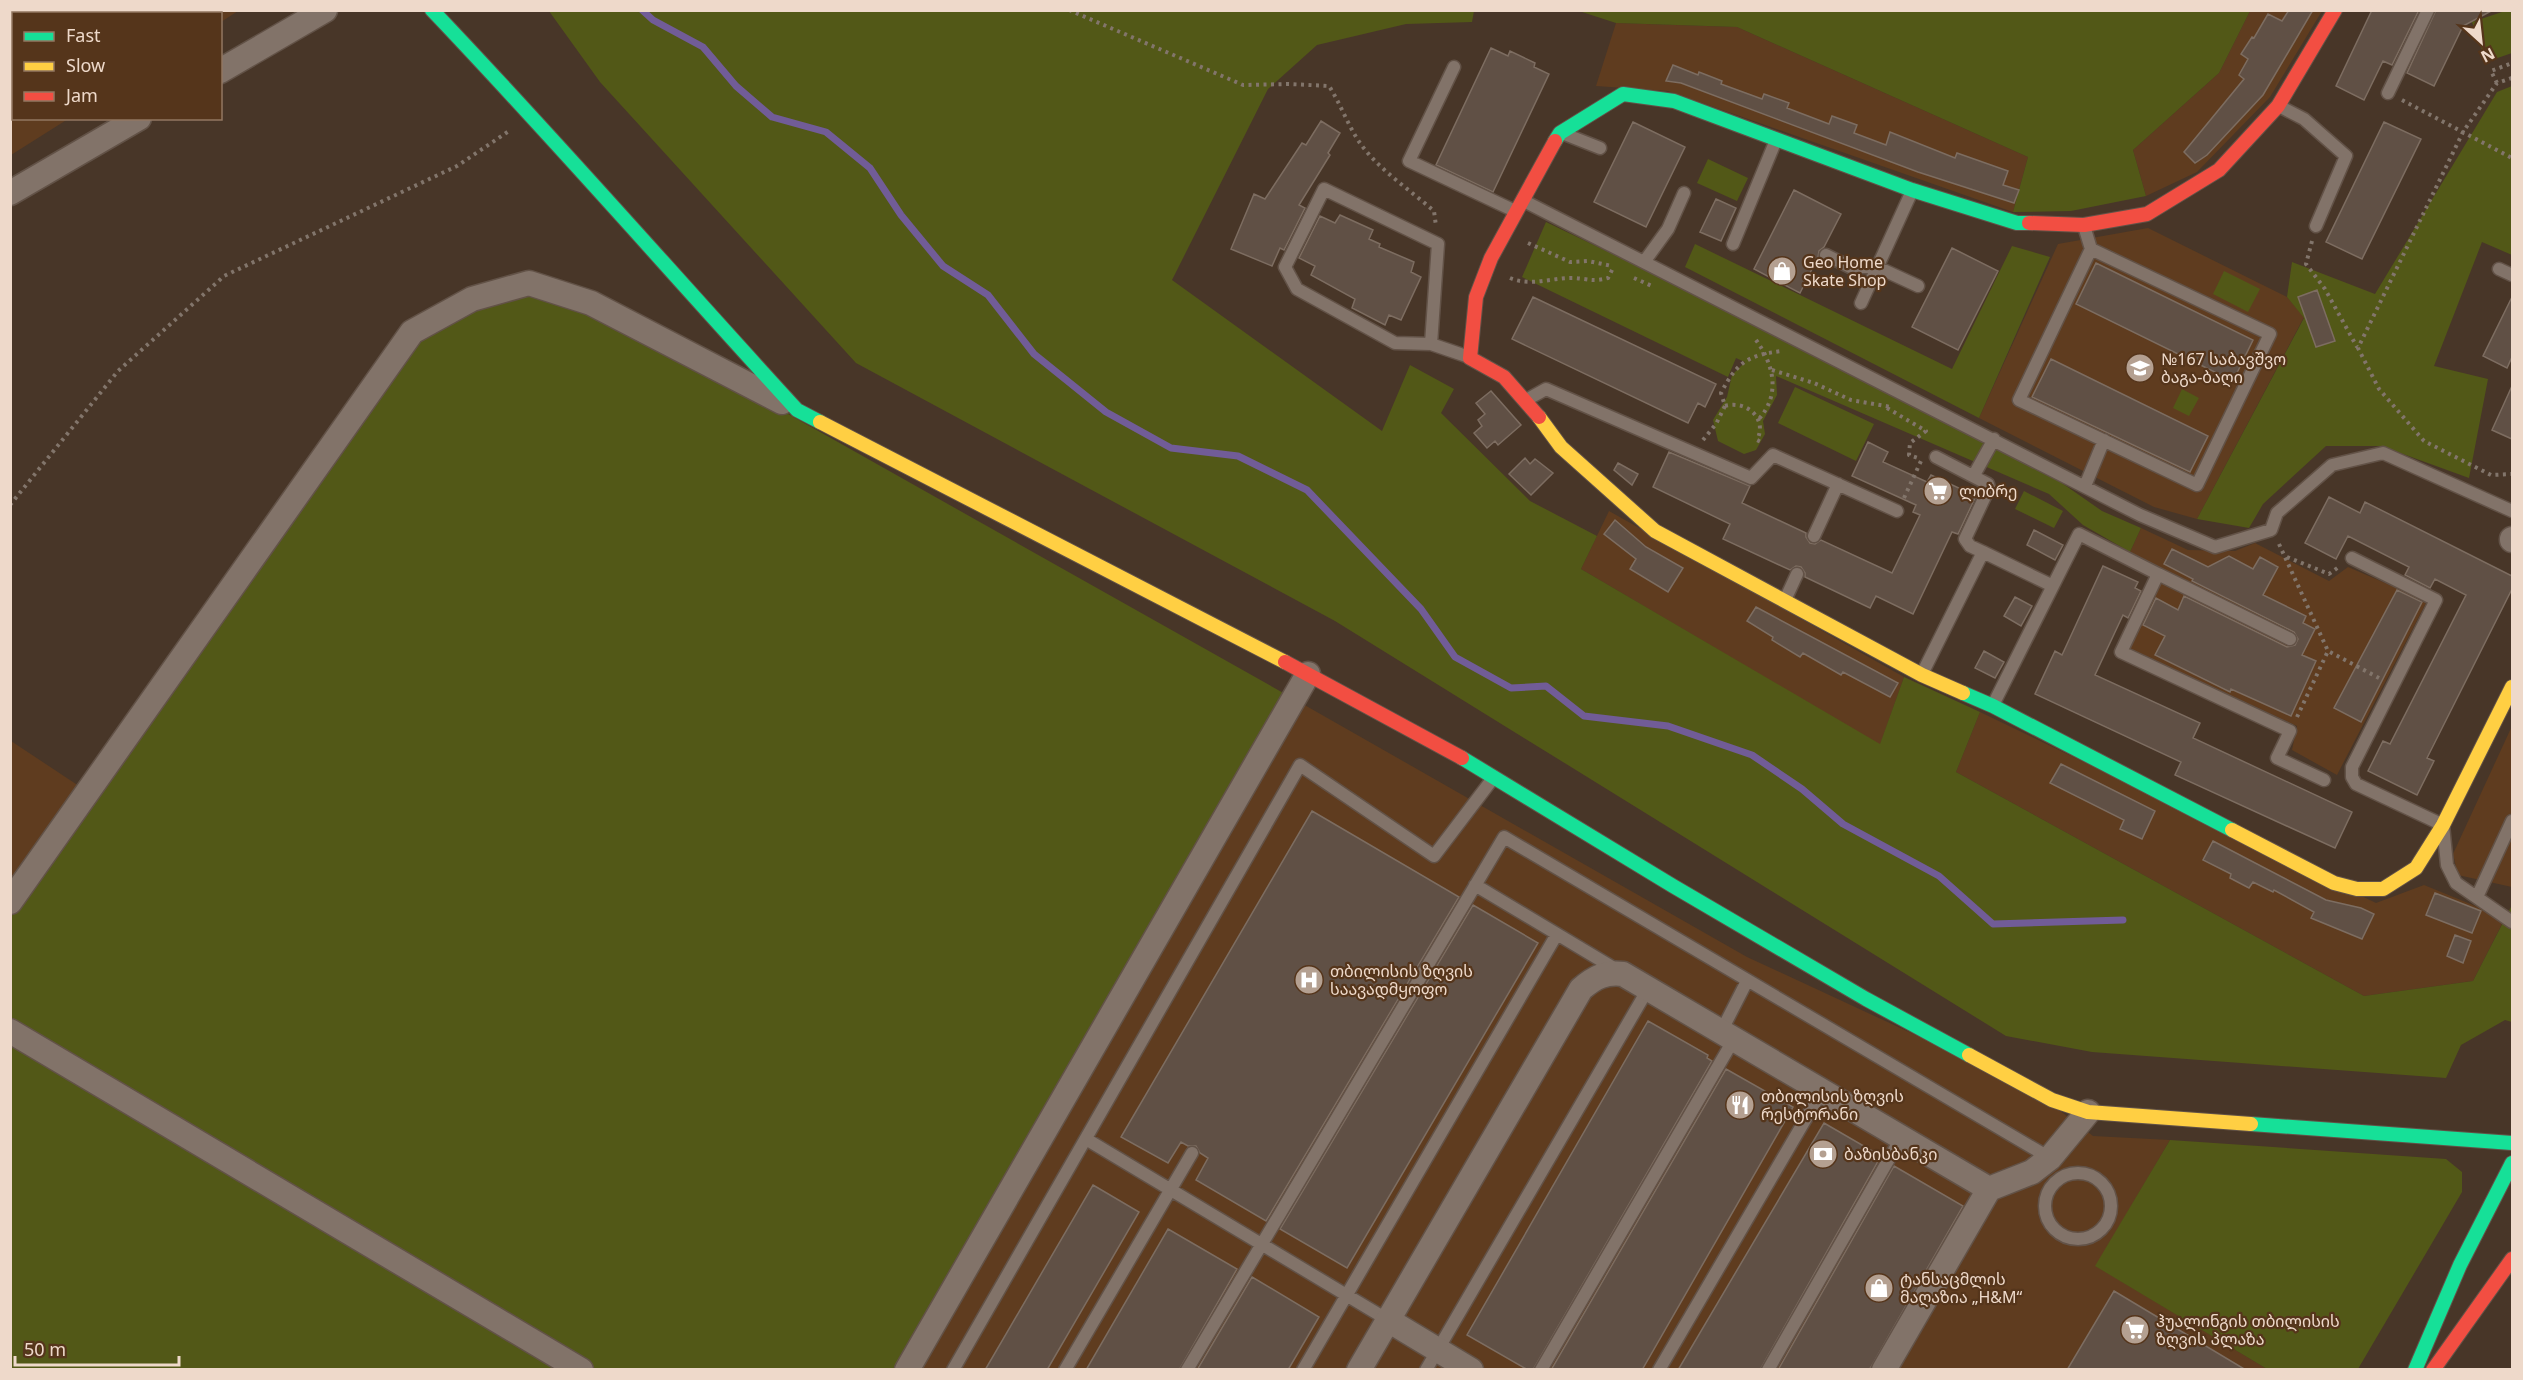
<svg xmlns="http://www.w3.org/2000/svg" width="2523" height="1380" viewBox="0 0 2523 1380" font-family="'Noto Sans','Noto Sans Georgian',sans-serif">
<rect width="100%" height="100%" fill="#483628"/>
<path fill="#5f3c1f" d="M11 11H238L221 22 220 14H14V118L68 119 11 155Z
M2250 11H2322L2270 97 2197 172 2146 196 2133 150 2219 73Z
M1616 23 1737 27 2028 157 2013 212 1668 91 1596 86Z
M2148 228 2287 297 2304 317 2197 519 2154 507 1979 418 2058 244Z
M1609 511 1904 677 1880 745 1581 569Z
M2141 528 2188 550 2235 551 2255 543 2329 581 2348 567 2427 601 2337 775 2292 750 2297 726 2128 648 2163 570 2130 552Z
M1294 699 1747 957 2030 1088 2093 1136 2170 1140 2096 1266 2267 1369 907 1370Z
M1980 712 2376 903 2424 885 2485 910 2502 924 2473 981 2364 996 1956 772Z
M2512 726V887L2458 875 2453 854Z
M11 741 88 792 11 902Z"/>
<path fill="#525817" d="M549 11H1474L1472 22 1406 24 1317 45 1268 89 1172 280 1382 431 1410 365 1454 389 1441 413 1530 501 1597 536 1581 569 1880 744 1904 677 1980 712 1956 772 2364 996 2473 981 2512 905V1022L2505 1020 2461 1045 2446 1078 2092 1052 2006 1036 1335 621 856 363 600 82Z
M1579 11H2250L2219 73 2133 150 2146 196 2071 211 2013 212 2028 157 1737 27 1616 23Z
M2505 11H2512V53L2486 62 2472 22Z
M2512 86V255L2482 242 2434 366 2488 379 2469 478 2381 446H2326L2263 504 2249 528 2197 519 2304 318 2287 297 2292 262 2375 294 2497 92Z
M1708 159 1748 178 1737 201 1697 183Z
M1546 222 1677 285 2059 481 2102 511 2141 528 2130 552 2083 525 2049 494 1776 376 1777 395 1763 421 1765 434 1756 450 1744 454 1718 441 1713 420 1727 397 1732 375 1745 362 1736 358 1728 377 1522 277Z
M1695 244 1952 369 2012 246 2050 257 1979 418 1685 267Z
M2224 271 2260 289 2248 312 2213 294Z
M529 283 591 303 1294 699 907 1369 11 1370V902L412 332Z
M1795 387 1874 424 1856 461 1778 423Z
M2182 389 2199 398 2189 416 2173 408Z
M2024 491 2063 511 2054 528 2015 509Z
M2170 1140 2446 1159 2462 1172V1192L2358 1369H2267L2095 1266Z"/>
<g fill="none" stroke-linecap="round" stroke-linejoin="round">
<path stroke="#715c97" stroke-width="7" d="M642 10 653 20 703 47 736 86 772 117 826 132 870 168 901 215 943 266 988 295 1034 354 1106 412 1171 448 1238 456 1307 490 1421 609 1455 657 1511 688 1546 686 1584 716 1668 726 1752 755 1802 789 1843 824 1939 876 1993 924 2123 920"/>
</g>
<path fill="#605045" stroke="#7d6d61" stroke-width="1.5" d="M2289 10H2313L2263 95 2207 155 2195 163 2184 152 2244 79 2239 75 2248 59 2241 54 2252 37 2254 38 2268 14 2282 21Z
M2372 10H2419L2392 65 2383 61 2364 100 2336 86Z
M2436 10H2493L2463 26 2434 86 2407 73Z
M1491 48 1508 56 1510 51 1535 63 1534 67 1549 74 1493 192 1436 165Z
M1673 65 1698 75 1699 72 1722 81 1721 84 1762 99 1764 94 1789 103 1787 108 1829 124 1832 116 1857 125 1854 133 1886 145 1890 132 1955 158 1957 153 2008 171 2003 185 2019 190 2014 203 1918 172 1681 83 1666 81Z
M1321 121 1340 133 1328 153 1330 155 1299 205 1305 208 1284 250 1280 248 1272 266 1231 249 1254 194 1265 199 1302 143 1306 145Z
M1633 122 1685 147 1646 227 1594 202Z
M2384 122 2421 139 2362 259 2326 242Z
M1794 190 1841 214 1824 247 1819 251 1818 257 1800 293 1754 269Z
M1716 199 1736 208 1721 241 1700 232Z
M1340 215 1373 230 1369 239 1380 244 1379 247 1414 262 1411 272 1421 277 1401 320 1389 315 1385 325 1352 308 1355 299 1311 275 1315 266 1299 258 1320 216 1335 223Z
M1952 248 1998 271 1958 350 1912 327Z
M2096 263 2253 340 2233 381 2076 304Z
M2317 290 2335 341 2316 347 2298 297Z
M1533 297 1716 384 1705 407 1698 403 1688 423 1512 339Z
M2512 297V357L2507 368 2483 356Z
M2051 359 2208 436 2190 472 2032 397Z
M2512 386V439L2492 430Z
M1491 391 1521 425 1498 445 1495 441 1487 448 1474 433 1482 426 1478 420 1485 414 1476 403Z
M1868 442 1888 452 1883 462 1927 482 1931 475 1976 496 1958 534 1952 532 1913 614 1876 596 1870 608 1805 577V573L1801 567 1796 566 1790 570 1723 539 1730 524 1653 487 1669 452 1750 486 1742 503 1806 533V537L1810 543 1815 544 1821 540 1892 573 1920 515 1913 512 1916 505 1852 476Z
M1525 458 1530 464 1535 459 1553 473 1531 495 1509 474Z
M1618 463 1638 474 1632 485 1614 470Z
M2329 497 2360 513 2365 502 2512 576V589L2427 758 2434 761 2417 795 2368 771 2383 741 2390 744 2466 595 2435 579 2430 588 2405 575 2409 567 2348 536 2336 559 2305 543Z
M1615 520 1646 547 1683 568 1668 592 1630 569 1636 559 1604 534Z
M2034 530 2063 545 2055 560 2027 545Z
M2172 549 2208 567 2229 556 2253 569 2260 557 2278 567 2263 595 2306 616 2303 623 2315 629 2302 655 2316 661 2291 716 2231 689 2230 692 2155 655 2165 636 2143 625 2156 598 2178 610 2184 596 2287 647 2295 645 2298 639 2294 632 2192 581 2193 579 2164 564Z
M2103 566 2138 582 2135 588 2141 591 2128 618 2123 615 2095 675 2200 723 2193 738 2352 812 2335 848 2175 775 2181 762 2035 694 2055 651 2062 655Z
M2397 590 2422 602 2361 722 2334 708Z
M2015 597 2032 606 2021 626 2004 616Z
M1756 607 1898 683 1890 697 1843 672 1841 675 1803 653 1800 657 1772 640 1773 637 1747 621Z
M1984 651 2004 662 1995 678 1975 668Z
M2061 764 2155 811 2142 839 2120 829 2124 820 2050 783Z
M1312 811 1459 897 1266 1221 1196 1180 1208 1158 1200 1153 1196 1146H1188L1181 1142 1168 1163 1121 1137Z
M2213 841 2326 900 2361 908 2374 914 2362 939 2311 918 2314 912 2274 890 2273 892 2253 882 2249 888 2230 878 2231 874 2203 860Z
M2435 893 2481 911 2472 933 2426 915Z
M1473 905 1538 943 1347 1268 1280 1229Z
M2455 935 2471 941 2463 963 2447 956Z
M1648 1021 1708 1055 1707 1058 1712 1061 1533 1370H1528L1467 1335Z
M1726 1069 1793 1107 1642 1370H1551Z
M1824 1123 1881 1156 1760 1370H1678Z
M1894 1166 1963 1206 1871 1367 1869 1370H1778Z
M1093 1185 1139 1212 1047 1370H985Z
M1168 1229 1237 1269 1179 1370H1086Z
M1252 1277 1319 1317 1288 1370H1197Z
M2114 1291 2246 1370H2067Z"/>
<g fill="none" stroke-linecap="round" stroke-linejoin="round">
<g stroke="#625247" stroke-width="15">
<path id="lane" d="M32 14 38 10
M10 25 14 23
M1454 67 1409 161 1515 211
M2388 93 2428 10
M2279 106 2304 119 2346 156 2316 226
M1567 135 1600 148
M1524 201 2140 515 2215 547 2271 530 2277 513 2332 465 2383 453 2512 511
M2084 226 2091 249 2019 400 2197 485 2270 334 2091 249
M1733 244 1776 140
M1826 255 1850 267H1877L1918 286
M1644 262 1668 229 1684 193
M2499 269 2512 275
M1861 303 1912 191
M1431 344 1438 244 1324 189 1285 267 1297 289 1395 343 1431 344 1469 357
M1528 399 1546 389 1751 478 1773 455 1897 511
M1936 457 1988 484 1989 488 1965 539 1970 546 1983 552
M1974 475 1994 439
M2085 486 2104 440
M1814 536 1838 484
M2352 558 2436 600 2352 767V777L2356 784 2443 825 2447 865 2456 883 2512 922
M1785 600 1797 574
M2290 639 2158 574 2121 652 2290 731 2277 758 2324 780
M1922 674 1983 552 2053 586
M1993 705 2079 534 2158 574
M1475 885 1617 970
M2477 897 2512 821
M1721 1032 1747 981
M1086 1139 1388 1320
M2045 1206a33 33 0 1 1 66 0a33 33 0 1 1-66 0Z
M953 1370 1300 765 1434 856 1494 777
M1065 1370 1192 1153
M1187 1370 1504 837 2050 1158
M1303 1370 1557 934
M1426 1370 1648 989
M1541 1370 1734 1039
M1659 1370 1822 1091
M1768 1370 1901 1138"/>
</g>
<g stroke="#625247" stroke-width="27">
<path id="street" d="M220 71 325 10
M10 193 139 118
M2512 539V540
M10 902 412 332 472 299 529 283 591 303 782 402
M10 1031 581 1370
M1388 1320 1471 1370
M907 1370 1308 674
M1359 1370 1581 989C1595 977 1605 972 1623 974L1989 1189
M1884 1370 1989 1189 2032 1172 2050 1158 2088 1112"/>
</g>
<g stroke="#625247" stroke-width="16">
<path id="fast" d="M432 10C557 141 675 277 797 410L820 422
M1555 141 1560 133 1623 94 1674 101 1912 190 2017 223H2029
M1963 693 1993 706 2232 830
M1462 758 1673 886 1866 999 1969 1055
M2251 1124 2512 1143
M2415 1370 2460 1265 2512 1163"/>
</g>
<g stroke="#625247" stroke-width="16">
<path id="slow" d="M1539 417 1561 447 1655 531 1922 675 1963 693
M820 422 1285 662
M2232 830 2334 883 2357 889H2383L2416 868 2443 825 2512 687
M1969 1055 2052 1100 2088 1112 2251 1124"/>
</g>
<g stroke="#625247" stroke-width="16">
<path id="jam" d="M2029 223 2084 225 2147 214 2219 170 2278 106 2335 10
M1539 417 1504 377 1470 358 1476 297 1491 258 1555 141
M1285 662 1462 758
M2433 1370 2512 1259"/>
</g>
<path stroke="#82756b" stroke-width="4" stroke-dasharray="3 4.5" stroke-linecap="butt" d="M1069 10 1243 85 1289 84 1329 86C1340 103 1347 123 1358 140 1376 168 1409 189 1434 211L1436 226
M2512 78 2497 83 2463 132 2358 348 2379 389 2424 441 2491 475 2512 474
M2497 83 2491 71 2512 63
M2402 100 2512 158
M2312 241 2306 264 2325 289 2357 347
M1528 243 1570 262 1588 261 1612 266
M1510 278C1531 287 1553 277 1575 278 1589 279 1593 282 1608 278L1614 266
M1634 278 1652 286
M1756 340C1774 365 1781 395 1758 420
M1772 370 1814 383 1851 400 1891 407
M1725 406C1746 400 1768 418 1757 440L1763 443
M1887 408 1926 431 1910 443 1909 455 1921 459
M1703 440 1716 424 1725 406 1721 393C1737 362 1748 355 1782 351
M1904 498 1921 461
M10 505 118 371 224 276 457 166 509 131
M2279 544 2328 651 2379 678
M2287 557 2329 574 2340 566
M2297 717 2328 651"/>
<use href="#lane" stroke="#827369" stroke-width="12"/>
<use href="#street" stroke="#827369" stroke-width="24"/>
<use href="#fast" stroke="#16e098" stroke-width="14"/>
<use href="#slow" stroke="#ffcf43" stroke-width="14"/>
<use href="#jam" stroke="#f24e42" stroke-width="14"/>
</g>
<defs>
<g id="shop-disc" transform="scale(1.5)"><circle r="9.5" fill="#b4a091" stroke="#55351b"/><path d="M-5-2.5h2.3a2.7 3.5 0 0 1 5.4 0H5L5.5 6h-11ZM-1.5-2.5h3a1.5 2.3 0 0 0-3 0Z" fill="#fff"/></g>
<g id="school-disc" transform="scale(1.5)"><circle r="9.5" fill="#b4a091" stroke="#55351b"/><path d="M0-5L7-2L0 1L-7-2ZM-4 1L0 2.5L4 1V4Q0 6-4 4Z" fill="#fff"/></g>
<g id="supermarket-disc" transform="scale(1.5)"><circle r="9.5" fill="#b4a091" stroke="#55351b"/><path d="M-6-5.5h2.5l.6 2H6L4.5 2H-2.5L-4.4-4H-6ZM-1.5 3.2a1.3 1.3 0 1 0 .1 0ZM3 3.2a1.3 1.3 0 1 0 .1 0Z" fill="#fff"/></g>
<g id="hospital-disc" transform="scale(1.5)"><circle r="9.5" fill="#b4a091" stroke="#55351b"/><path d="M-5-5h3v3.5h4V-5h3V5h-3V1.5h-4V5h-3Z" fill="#fff"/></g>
<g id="restaurant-disc" transform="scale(1.5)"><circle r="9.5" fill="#b4a091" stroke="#55351b"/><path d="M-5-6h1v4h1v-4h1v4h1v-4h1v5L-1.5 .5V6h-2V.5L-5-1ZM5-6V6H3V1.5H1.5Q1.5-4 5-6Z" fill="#fff"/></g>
<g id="bank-disc" transform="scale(1.5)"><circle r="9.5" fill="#b4a091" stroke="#55351b"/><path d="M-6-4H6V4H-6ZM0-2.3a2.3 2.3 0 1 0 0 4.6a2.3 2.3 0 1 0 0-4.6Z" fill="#fff"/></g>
</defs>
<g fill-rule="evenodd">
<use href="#shop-disc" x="1782" y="271"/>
<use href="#school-disc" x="2140" y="368"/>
<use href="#supermarket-disc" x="1938" y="491"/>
<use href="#hospital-disc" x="1309" y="980"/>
<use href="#restaurant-disc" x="1740" y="1105"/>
<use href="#bank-disc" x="1823" y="1154"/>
<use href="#shop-disc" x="1879" y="1288"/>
<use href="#supermarket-disc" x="2135" y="1330"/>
</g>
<g text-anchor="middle" stroke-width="4.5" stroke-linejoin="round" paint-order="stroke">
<g font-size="16" fill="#eed9ca" stroke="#55351b" text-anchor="start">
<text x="1803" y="268">Geo Home<tspan x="1803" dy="18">Skate Shop</tspan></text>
<text x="2161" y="365">№167 საბავშვო<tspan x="2161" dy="18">ბაგა-ბაღი</tspan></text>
<text x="1959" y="497">ლიბრე</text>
<text x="1330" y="977">თბილისის ზღვის<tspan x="1330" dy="18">საავადმყოფო</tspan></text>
<text x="1761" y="1102">თბილისის ზღვის<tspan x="1761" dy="18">რესტორანი</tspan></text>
<text x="1844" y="1160">ბაზისბანკი</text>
<text x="1900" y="1285">ტანსაცმლის<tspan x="1900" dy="18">მაღაზია „H&amp;M“</tspan></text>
<text x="2156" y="1327">ჰუალინგის თბილისის<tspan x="2156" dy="18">ზღვის პლაზა</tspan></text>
</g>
</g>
<rect width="2523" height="1380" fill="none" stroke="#eed9ca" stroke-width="24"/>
<rect x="12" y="12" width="210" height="108" fill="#55351b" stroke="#927761" stroke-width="1.5"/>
<rect x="24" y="32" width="30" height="9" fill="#16e098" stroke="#927761" stroke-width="1.5"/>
<text x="66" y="42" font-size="18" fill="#eed9ca">Fast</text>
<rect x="24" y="62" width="30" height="9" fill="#ffcf43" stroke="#927761" stroke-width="1.5"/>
<text x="66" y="72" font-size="18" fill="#eed9ca">Slow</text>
<rect x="24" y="92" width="30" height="9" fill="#f24e42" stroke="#927761" stroke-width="1.5"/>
<text x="66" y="102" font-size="18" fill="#eed9ca">Jam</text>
<g transform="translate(2481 42) rotate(153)" stroke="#55351b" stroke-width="4.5" paint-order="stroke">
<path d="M0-4.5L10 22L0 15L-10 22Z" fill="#eed9ca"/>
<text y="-9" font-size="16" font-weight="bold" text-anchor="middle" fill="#eed9ca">N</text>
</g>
<path d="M15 1356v9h164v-9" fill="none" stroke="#eed9ca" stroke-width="3"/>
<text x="24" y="1356" font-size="18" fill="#eed9ca" stroke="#55351b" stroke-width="4.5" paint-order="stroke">50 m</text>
</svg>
